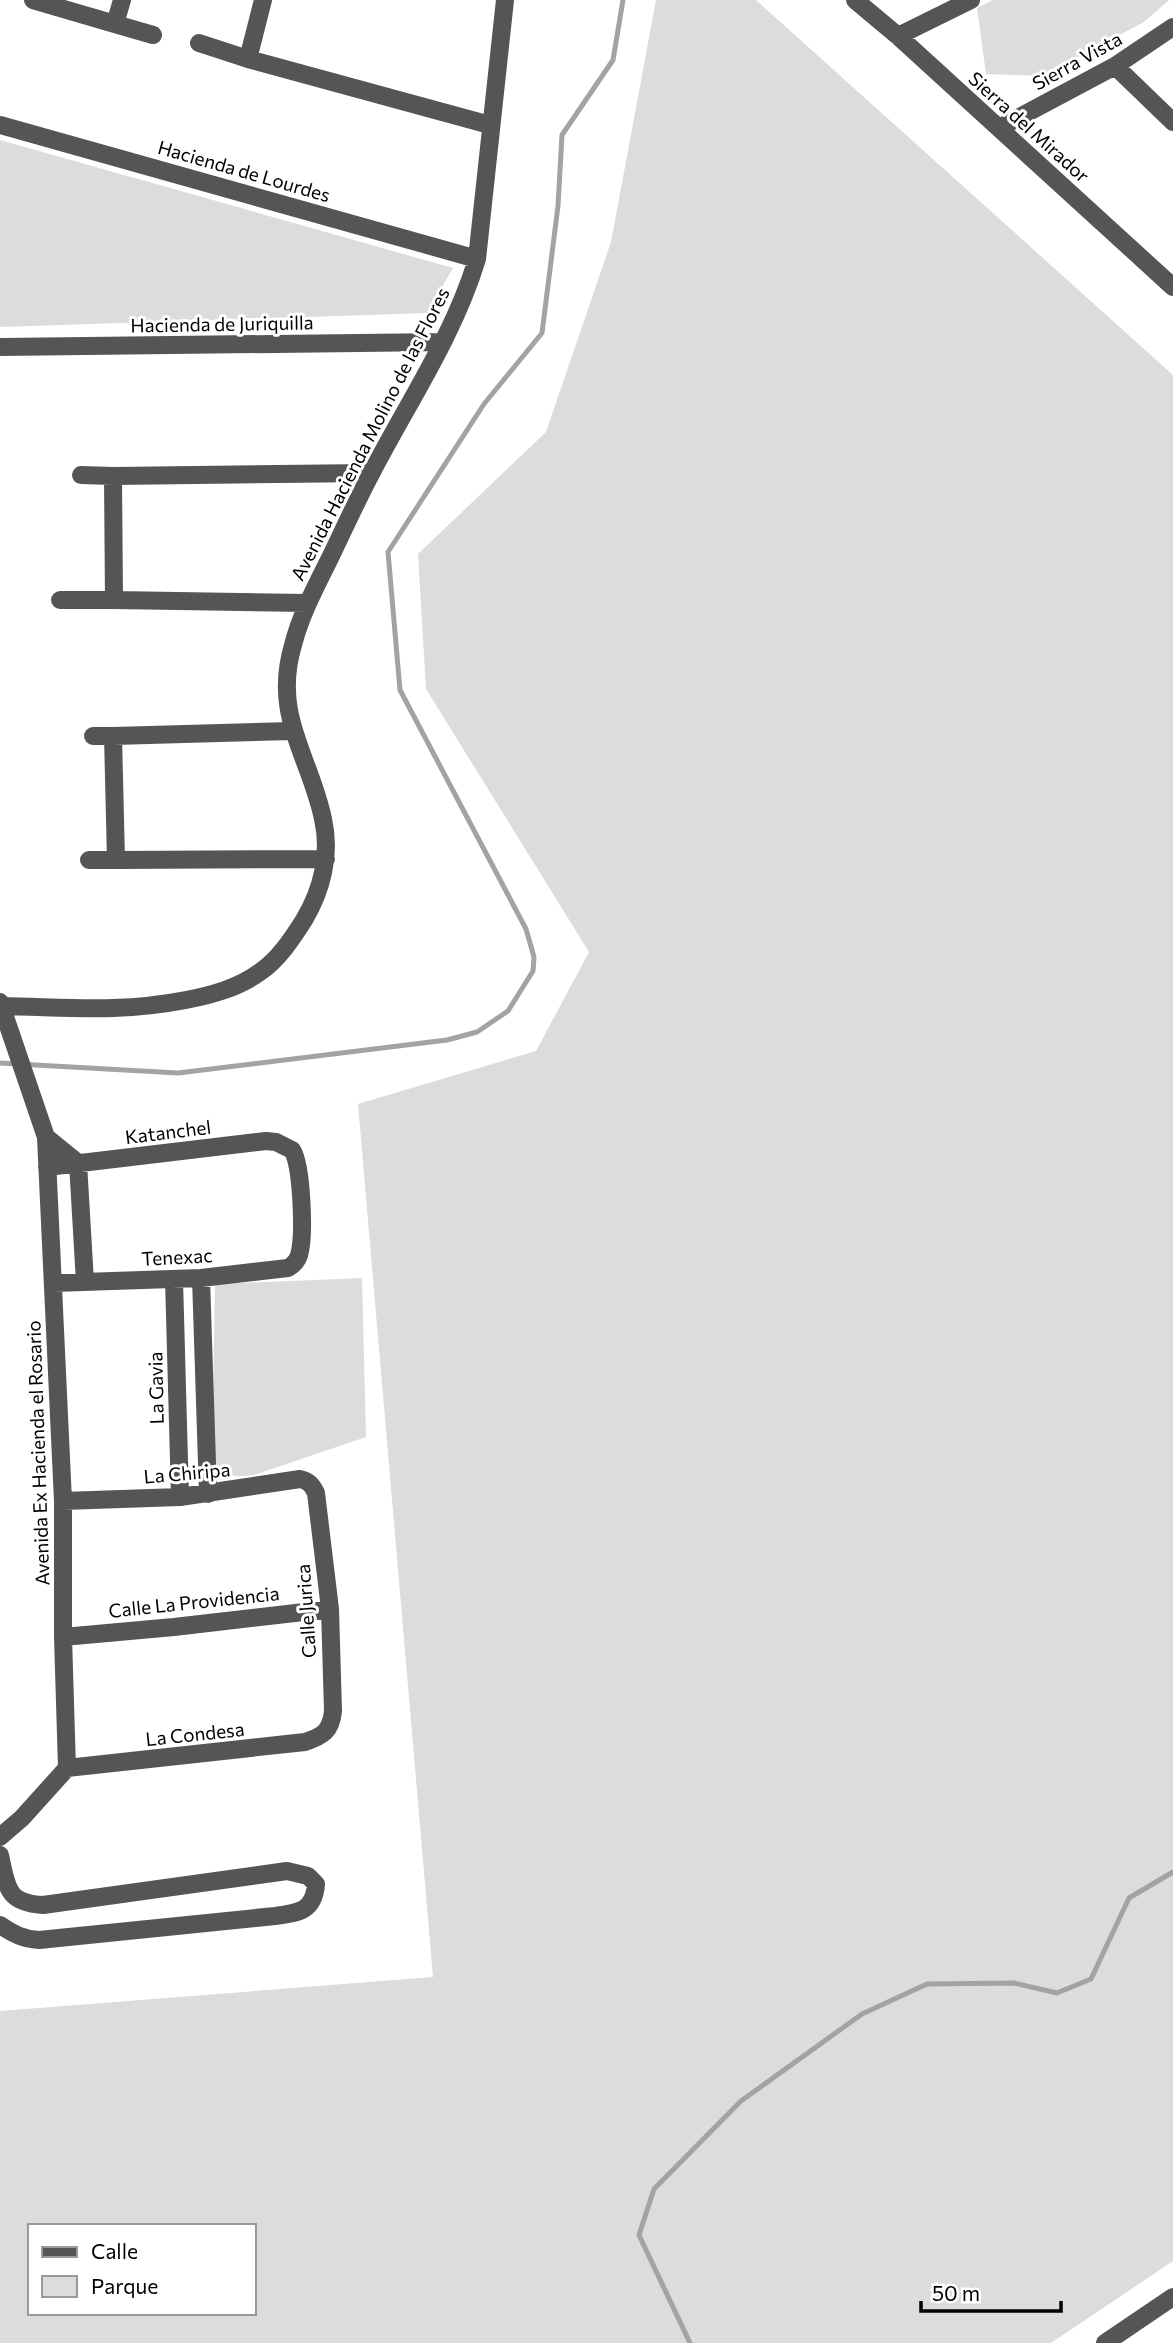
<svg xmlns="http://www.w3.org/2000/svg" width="1173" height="2343" viewBox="0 0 1173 2343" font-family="Commissioner,sans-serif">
<rect width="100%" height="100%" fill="#fff"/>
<path fill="#dcdcdc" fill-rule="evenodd" d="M656 0H756L1173 375V2261L1051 2343H0V2011L433 1977 358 1104 536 1051 589 952 426 689 418 554 546 432 611 242ZM30 2226H254V2313H30Z
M993 0H1169L1144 22 1042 76 986 74 977 8Z
M0 140 453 268 427 313 0 327Z
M362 1278 366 1437 254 1475C239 1477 229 1477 215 1470L212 1459 215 1284Z"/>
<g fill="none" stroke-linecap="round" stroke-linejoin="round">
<path stroke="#a3a3a3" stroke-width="5" d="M0 1063 178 1073 447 1040 477 1032 508 1011 533 971 534 957 526 929 400 690 388 552 484 404 542 333 558 206 562 135 613 60 623 0
M690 2343 639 2235 654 2189 741 2101 862 2014 927 1984 1014 1983 1057 1993 1091 1979 1129 1898 1173 1872"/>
<path stroke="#555" stroke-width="18" d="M33 0 115 24 122 0
M263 0 248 59 490 125
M855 0 898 36 1173 287
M115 24 153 35
M898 36 971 0
M199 43 248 59
M1115 66 1173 122
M0 125 477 259
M999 128 1115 66 1173 27
M0 347 443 342
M81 475 113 476
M60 600H114
M308 603 114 600 113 476 371 473
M292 731 113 736 116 860 326 859
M93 736H113
M89 860H116
M0 1002 46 1137 63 1501V1637L67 1768
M1 1006C68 1007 119 1013 186 1000 212 995 238 988 260 972 278 960 292 939 304 920 322 890 331 854 323 819 310 756 272 716 293 645 301 614 316 586 330 558 344 529 357 500 372 472 409 401 454 335 477 259L505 0
M46 1137 78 1163 85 1282
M47 1167 266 1141 276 1142 292 1150C302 1165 304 1232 300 1251 299 1259 295 1264 288 1268L201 1278 54 1283
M201 1278 208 1494
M174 1279 180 1497
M63 1501 180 1497 300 1479C309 1481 312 1485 316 1493L330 1609 333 1711C331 1731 323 1736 305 1742L67 1768
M63 1637 174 1627 330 1609
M0 1837 22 1818 67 1768
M0 1855C7 1888 7 1903 43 1905L287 1871 308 1876 316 1884C314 1911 299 1913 275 1916L39 1940C23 1939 13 1934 0 1925
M1105 2343 1173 2297"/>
</g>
<g text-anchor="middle" stroke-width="6" stroke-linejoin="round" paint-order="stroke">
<g font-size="19" fill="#000" stroke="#fff">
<text transform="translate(1077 61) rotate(-29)" y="7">Sierra Vista</text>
<text transform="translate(1029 127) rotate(42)" y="7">Sierra del Mirador</text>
<text transform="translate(244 171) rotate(16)" y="7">Hacienda de Lourdes</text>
<text transform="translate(222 324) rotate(-1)" y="7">Hacienda de Juriquilla</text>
<text transform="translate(370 434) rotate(-63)" y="7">Avenida Hacienda Molino de las Flores</text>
<text transform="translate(168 1132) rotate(-7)" y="7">Katanchel</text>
<text transform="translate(177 1257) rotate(-3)" y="7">Tenexac</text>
<text transform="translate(156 1388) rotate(-91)" y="7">La Gavia</text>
<text transform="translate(38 1453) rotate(-92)" y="7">Avenida Ex Hacienda el Rosario</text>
<text transform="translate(187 1473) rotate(-5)" y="7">La Chiripa</text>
<text transform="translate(194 1602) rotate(-6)" y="7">Calle La Providencia</text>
<text transform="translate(306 1611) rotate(-94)" y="7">Calle Jurica</text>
<text transform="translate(195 1734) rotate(-6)" y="7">La Condesa</text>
</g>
</g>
<rect x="28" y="2224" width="228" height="91" fill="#ffffff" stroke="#999999" stroke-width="2"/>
<rect x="42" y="2247" width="35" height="10" fill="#555555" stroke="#999999" stroke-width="2"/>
<text x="91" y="2259" font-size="21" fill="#000000">Calle</text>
<rect x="42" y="2276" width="35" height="21" fill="#dcdcdc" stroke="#999999" stroke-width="2"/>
<text x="91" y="2294" font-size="21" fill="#000000">Parque</text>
<path d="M921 2301v10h140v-10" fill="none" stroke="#000000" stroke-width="3.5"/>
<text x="932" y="2301" font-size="21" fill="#000000" stroke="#ffffff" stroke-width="5" paint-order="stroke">50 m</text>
</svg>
